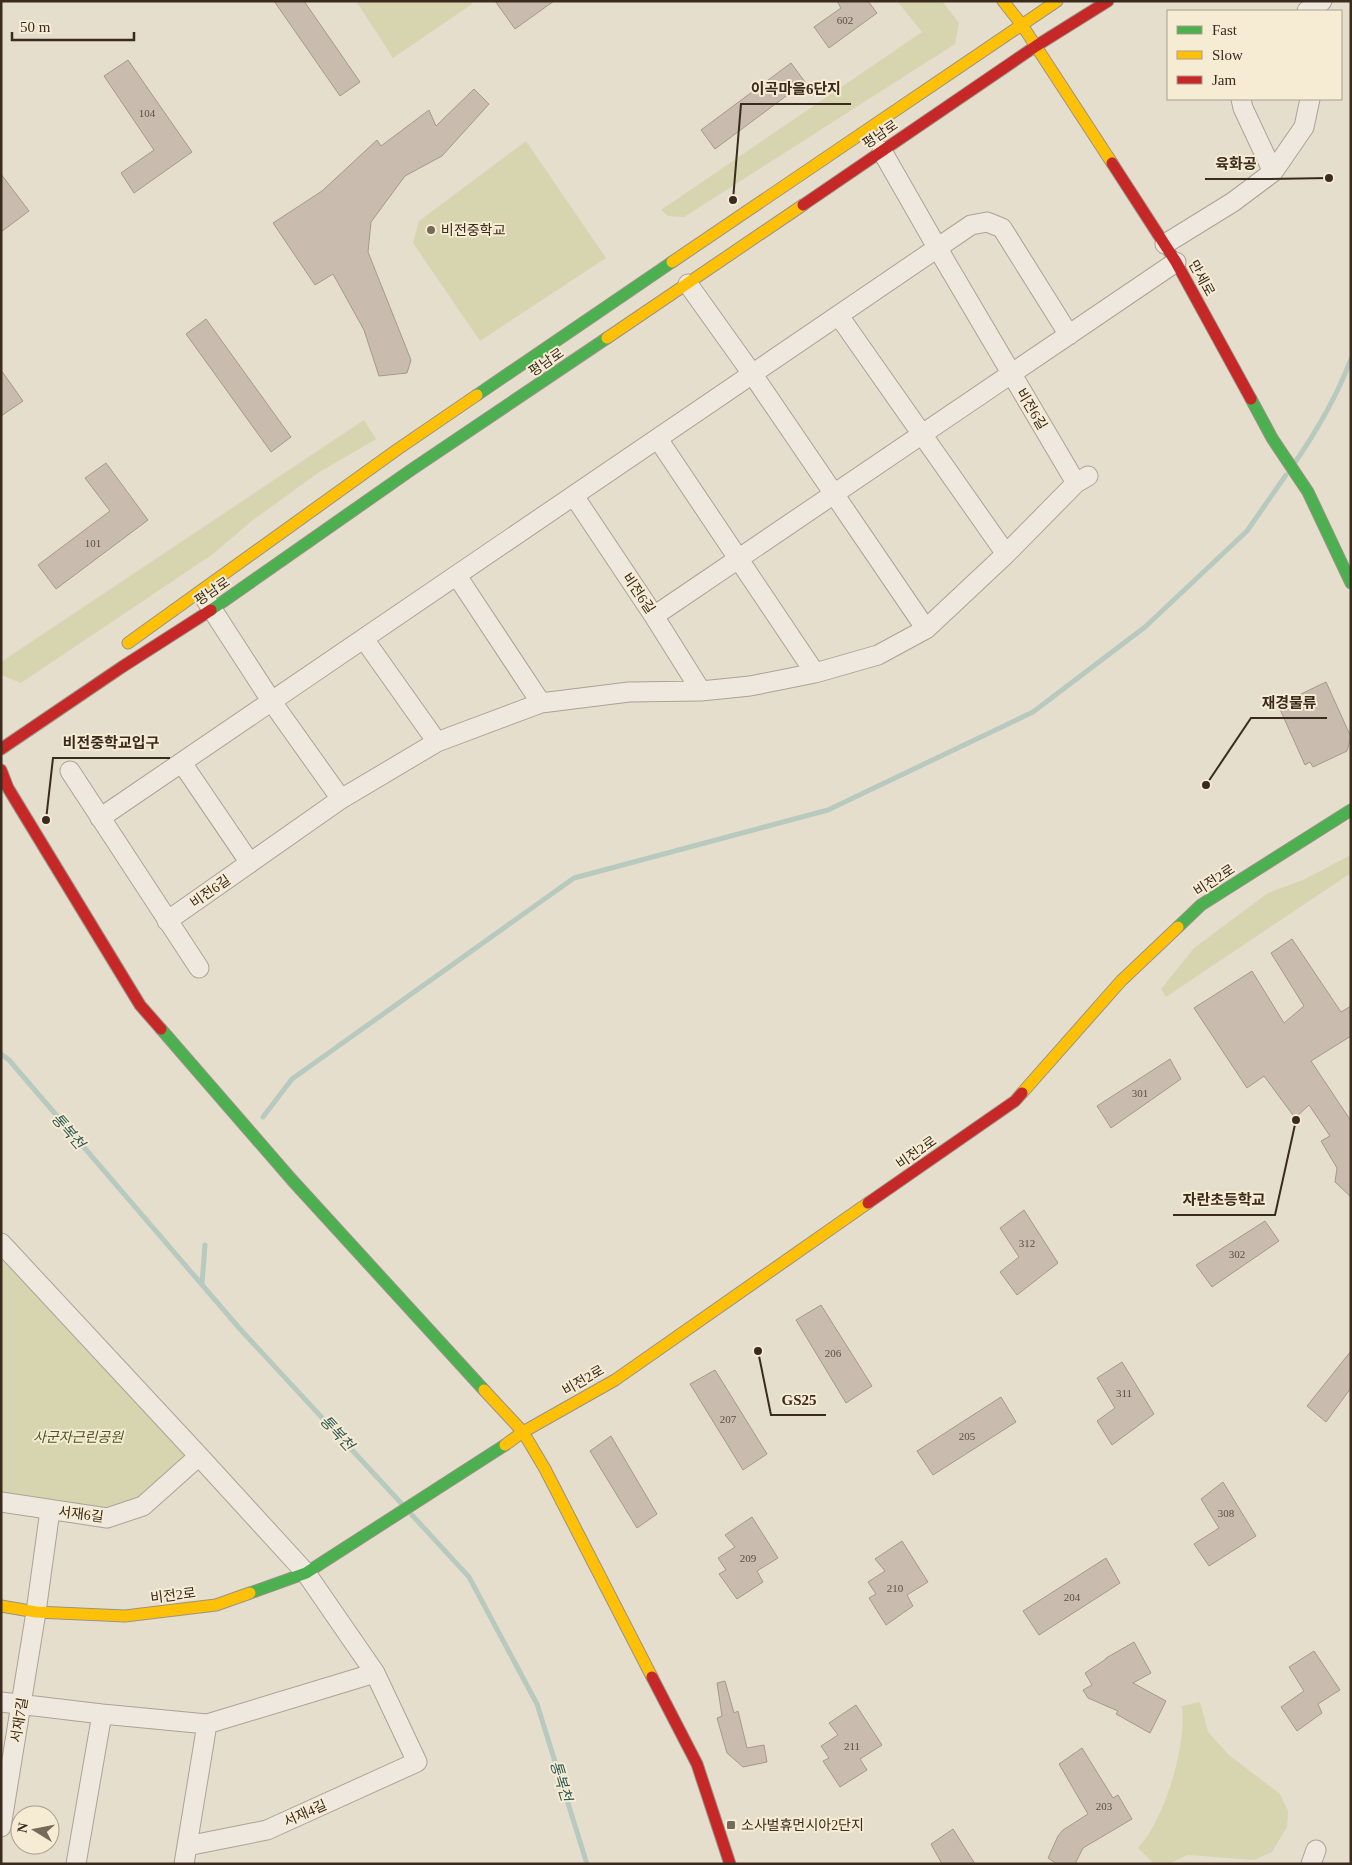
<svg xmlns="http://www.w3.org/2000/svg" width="1352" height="1865" viewBox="0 0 1352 1865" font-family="'Times New Roman','Noto Sans KR',serif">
<rect width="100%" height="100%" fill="#e5decd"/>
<path fill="#d6d5af" d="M356 1H470L472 4 393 58Z
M897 1H942L959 23 955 44 684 217 668 216 661 210 922 32Z
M526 141 606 258 480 341 413 243 419 221Z
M364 420 376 439 318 473 253 520 213 554 21 683 1 675V662Z
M1351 855V873L1166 997 1161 989 1194 948 1268 893 1303 880Z
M1 1243 199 1456 143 1506 107 1518 1 1502Z
M1200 1702 1208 1732 1229 1755 1280 1794 1288 1811 1287 1827 1272 1852 1254 1860 1188 1855 1168 1864H1154L1138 1848C1165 1819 1187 1745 1182 1706Z"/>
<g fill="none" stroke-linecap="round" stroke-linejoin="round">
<path stroke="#b8cabf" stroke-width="5" d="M1296 461C1318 429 1337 396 1351 359
M1 1054 9 1060 240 1329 401 1503
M263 1117 292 1079 574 878 828 810 1033 712 1145 627 1247 531 1286 475
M202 1284 205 1245
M412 1515 469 1577 537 1704 587 1864"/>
</g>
<path fill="#c9bcae" stroke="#a6998c" d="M274 1H304L360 82 340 96Z
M495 1H554L515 29Z
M837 1H868L877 13 829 48 814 27 841 8Z
M128 60 192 152 134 193 121 173 154 150 104 76Z
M791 63 805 82 715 149 701 130Z
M474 89 489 104 442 156 405 176 371 222 368 252 411 360 407 373 379 376 364 330 333 274 315 285 273 223 322 191 377 140 381 146 429 110 436 126Z
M1 174 29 211 1 232Z
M206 319 291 437 271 452 186 334Z
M1 370 23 401 1 416Z
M106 463 148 520 56 589 38 565 110 511 85 478Z
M1326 682 1351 737 1347 751 1313 767 1310 762 1305 765 1278 705Z
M1292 939 1341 1012 1351 1006V1036L1311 1061 1351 1121V1197L1335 1182 1337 1168 1321 1141 1330 1136 1309 1105 1295 1118 1264 1076 1247 1088 1194 1008 1252 971 1284 1023 1304 1006 1271 953Z
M1170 1059 1181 1079 1111 1128 1097 1106Z
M1024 1210 1058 1263 1017 1295 1000 1272 1019 1257 1000 1228Z
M1265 1221 1279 1241 1212 1287 1196 1265Z
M821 1305 872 1386 846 1403 796 1320Z
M1351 1351V1388L1326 1422 1307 1406Z
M1122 1362 1154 1414 1112 1445 1097 1421 1115 1408 1097 1378Z
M715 1370 767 1454 743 1470 690 1384Z
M1001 1397 1016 1422 933 1475 917 1451Z
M611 1436 657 1514 637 1528 590 1451Z
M1223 1482 1256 1536 1209 1566 1194 1544 1219 1528 1201 1499Z
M752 1517 778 1558 757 1571 763 1582 737 1599 719 1574 726 1570 718 1558 735 1547 725 1535Z
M902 1541 928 1582 907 1595 913 1606 886 1625 869 1598 876 1594 868 1582 885 1571 875 1559Z
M1106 1558 1120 1583 1039 1635 1023 1611Z
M1134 1642 1151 1673 1133 1683 1166 1701 1150 1733 1116 1714 1118 1711 1088 1698 1083 1690 1092 1685 1085 1673 1106 1659V1658Z
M1314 1651 1340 1690 1318 1704 1322 1713 1297 1731 1281 1707 1304 1691 1289 1667Z
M725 1681 734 1713 738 1711 747 1748 764 1745 767 1762 743 1767 727 1753 717 1718 722 1716 717 1683Z
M856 1705 882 1745 860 1759 867 1770 840 1787 823 1761 829 1758 821 1746 838 1735 829 1723Z
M1082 1748 1113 1798 1118 1795 1132 1819 1083 1848 1075 1864H1057L1048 1858 1058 1836 1063 1830 1088 1814 1059 1764Z
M953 1829 975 1864H942L931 1844Z"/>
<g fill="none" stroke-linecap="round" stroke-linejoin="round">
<g stroke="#aaa396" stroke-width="21">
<path id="street" d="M1307 11 1322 1
M1241 99 1243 108 1273 172
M882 151 938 249 1076 483
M1165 244 1233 202 1273 172 1304 127 1310 99
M688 284 753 375 926 629
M839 316 1006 554
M658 439 815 673
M574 496 654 616 701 691
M457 576 541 703
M206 600 272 702 341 799
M654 616 1176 262
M364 639 437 742
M182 763 250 863
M70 771 199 968
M100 818 971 225 987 222 1002 228 1069 335
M167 921 341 799 437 742 541 703 629 692 701 691 750 686 815 673 878 655 926 629 1006 554 1076 483 1088 476
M1 1243 199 1456 306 1573 375 1673 417 1762 267 1830 187 1846
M1 1502 107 1518 143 1506 199 1456
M1 1702 102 1714 207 1724 375 1673
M1 1827 36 1612 50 1510
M76 1864 102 1714
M184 1864 207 1724
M1311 1864 1316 1850"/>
</g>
<g stroke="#9a9286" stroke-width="13">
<path id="fast" d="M477 395 672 262
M1251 399 1272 438 1308 492 1351 583
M211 610 411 470 607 338
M1178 927 1201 905 1351 810
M161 1029 292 1180 484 1390
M250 1593 306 1573 505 1445"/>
</g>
<g stroke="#9a9286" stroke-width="13">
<path id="slow" d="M1003 1 1022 25 1112 163
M672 262 1057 1
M607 338 803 205
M128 643 398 449 477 395
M1022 1093 1121 981 1178 927
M484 1390 523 1432 545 1469 652 1677
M505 1445 523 1432 615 1380 868 1203
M1 1606 36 1612 125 1616 216 1605 250 1593"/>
</g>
<g stroke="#9a9286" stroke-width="13">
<path id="jam" d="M1112 163 1176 262 1251 399
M803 205 1036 46 1108 1
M1 749 122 667 211 610
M1 770 8 788 140 1005 161 1029
M868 1203 1015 1101 1022 1093
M652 1677 697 1764 730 1864"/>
</g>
<use href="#street" stroke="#eee8df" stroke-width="19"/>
<use href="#fast" stroke="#4caf50" stroke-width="11"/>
<use href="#slow" stroke="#ffc107" stroke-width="11"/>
<use href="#jam" stroke="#c62828" stroke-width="11"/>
</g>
<g fill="#766a5b" stroke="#f6ebd3" stroke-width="2">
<circle cx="431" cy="230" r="5"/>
<rect x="726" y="1820" width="10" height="10" rx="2.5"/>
</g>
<g text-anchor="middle" stroke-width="4" stroke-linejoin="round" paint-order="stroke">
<g font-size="11" fill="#5e4f42">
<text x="845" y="24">602</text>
<text x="147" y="117">104</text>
<text x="93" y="547">101</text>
<text x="1140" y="1097">301</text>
<text x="1027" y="1247">312</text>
<text x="1237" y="1258">302</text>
<text x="833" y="1357">206</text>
<text x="1124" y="1397">311</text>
<text x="728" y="1423">207</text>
<text x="967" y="1440">205</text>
<text x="1226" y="1517">308</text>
<text x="748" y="1562">209</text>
<text x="895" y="1592">210</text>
<text x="1072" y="1601">204</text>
<text x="852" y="1750">211</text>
<text x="1104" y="1810">203</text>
</g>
<g font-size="14" fill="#3a2b1e" stroke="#f6ebd3">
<text transform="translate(880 134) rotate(-34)" y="5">평남로</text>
<text transform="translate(1202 278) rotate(61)" y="5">만세로</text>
<text transform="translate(546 362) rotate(-34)" y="5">평남로</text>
<text transform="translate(1032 409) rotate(59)" y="5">비전6길</text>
<text transform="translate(212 591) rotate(-34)" y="5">평남로</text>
<text transform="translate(639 593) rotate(56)" y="5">비전6길</text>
<text transform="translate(1214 880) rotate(-33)" y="5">비전2로</text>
<text transform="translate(210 891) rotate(-35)" y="5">비전6길</text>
<text transform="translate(916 1152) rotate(-35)" y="5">비전2로</text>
<text transform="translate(583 1380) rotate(-30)" y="5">비전2로</text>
<text transform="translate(81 1514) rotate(7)" y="5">서재6길</text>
<text transform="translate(173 1595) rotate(-7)" y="5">비전2로</text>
<text transform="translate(19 1720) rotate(-81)" y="5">서재7길</text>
<text transform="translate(305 1813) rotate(-24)" y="5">서재4길</text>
</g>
<g font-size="14" fill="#3a2b1e" stroke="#f6ebd3" text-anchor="start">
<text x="441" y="235">비전중학교</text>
<text x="741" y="1830">소사벌휴먼시아2단지</text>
</g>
<g font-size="14" font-style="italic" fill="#4b5724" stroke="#f6ebd3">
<text x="78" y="1442">사군자근린공원</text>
</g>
<g font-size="15" font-style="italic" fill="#2d5a56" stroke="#f6ebd3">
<text transform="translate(68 1131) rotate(49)" y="5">통복천</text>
<text transform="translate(337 1433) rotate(47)" y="5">통복천</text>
<text transform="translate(561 1781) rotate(73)" y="5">통복천</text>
</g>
</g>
<path fill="none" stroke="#3a2b1e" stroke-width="2" d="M733 200L741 104H851M1329 178L1266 179H1205M1206 785L1251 718H1327M46 820L53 758H170M1296 1120L1275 1215H1173M758 1351L771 1415H826"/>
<g fill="#3a2b1e" stroke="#f6ebd3" stroke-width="2">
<circle cx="733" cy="200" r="5"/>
<circle cx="1329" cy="178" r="5"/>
<circle cx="1206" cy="785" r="5"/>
<circle cx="46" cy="820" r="5"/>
<circle cx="1296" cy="1120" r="5"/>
<circle cx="758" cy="1351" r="5"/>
</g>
<g font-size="15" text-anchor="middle" font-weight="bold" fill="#3a2b1e" stroke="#f6ebd3" stroke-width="4" stroke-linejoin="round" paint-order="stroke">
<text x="796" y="94">이곡마을6단지</text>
<text x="1236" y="169">육화공</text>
<text x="1289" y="708">재경물류</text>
<text x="111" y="748">비전중학교입구</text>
<text x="1224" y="1205">자란초등학교</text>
<text x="799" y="1405">GS25</text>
</g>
<rect width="1352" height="1865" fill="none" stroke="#3a2b1e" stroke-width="5"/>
<rect x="1167" y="10" width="175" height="90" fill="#f6ebd3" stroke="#ab9e8b"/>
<rect x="1177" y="26" width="25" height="8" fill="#4caf50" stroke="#ab9e8b"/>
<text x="1212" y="35" font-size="15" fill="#3a2b1e">Fast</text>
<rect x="1177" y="51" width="25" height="8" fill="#ffc107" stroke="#ab9e8b"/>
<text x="1212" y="60" font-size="15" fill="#3a2b1e">Slow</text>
<rect x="1177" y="76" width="25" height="8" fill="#c62828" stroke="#ab9e8b"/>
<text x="1212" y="85" font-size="15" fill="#3a2b1e">Jam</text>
<g transform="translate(35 1830) rotate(280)"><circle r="24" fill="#f6ebd3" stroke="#ab9e8b"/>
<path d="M0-4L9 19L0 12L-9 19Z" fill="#766a5b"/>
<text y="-8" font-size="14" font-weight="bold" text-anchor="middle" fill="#3a2b1e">N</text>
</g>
<path d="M12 32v8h122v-8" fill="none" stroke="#3a2b1e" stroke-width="2.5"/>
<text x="20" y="32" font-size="15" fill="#3a2b1e" stroke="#f6ebd3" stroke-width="4" paint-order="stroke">50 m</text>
</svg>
